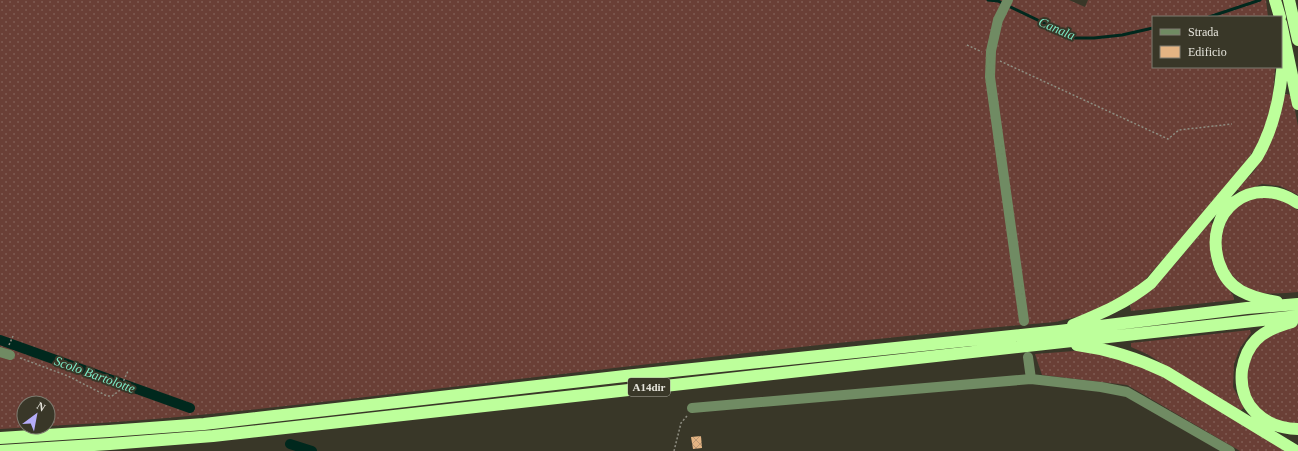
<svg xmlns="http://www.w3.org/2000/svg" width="1298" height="451" viewBox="0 0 1298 451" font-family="'Times New Roman',serif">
<defs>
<pattern id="grass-dots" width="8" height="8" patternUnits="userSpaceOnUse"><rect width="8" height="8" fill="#6a3f36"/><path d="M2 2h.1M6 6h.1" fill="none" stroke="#7f5b52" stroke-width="1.8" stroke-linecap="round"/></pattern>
<pattern id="building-cross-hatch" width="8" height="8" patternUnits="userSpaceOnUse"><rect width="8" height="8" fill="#e4b483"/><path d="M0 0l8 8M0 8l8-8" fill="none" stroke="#bc9873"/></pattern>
</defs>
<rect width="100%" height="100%" fill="#393728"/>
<path fill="url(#grass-dots)" d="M0 0H1069L1085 7 1088 0H1266L1268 17H1153V67H1275V70L1272 106 1262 137 1248 159 1184 236 1143 282 1117 303 1085 315 1055 322C851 340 647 364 443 388 312 403 180 420 48 426V403H24V427H35L0 429Z
M1285 94 1292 95 1298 126V195L1280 186 1262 184 1241 192 1237 189 1255 170 1267 148Z
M1262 197 1281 199 1298 210V292C1283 293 1263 296 1249 289 1241 285 1228 273 1224 263 1215 244 1224 218 1239 205 1245 200 1255 199 1262 197Z
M1210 222 1214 224 1210 241 1211 258 1215 271 1233 295 1234 300 1131 311 1130 305 1150 291 1176 263Z
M1298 325V423C1269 425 1257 409 1244 386L1254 346 1268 333 1291 326Z
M1250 330 1251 333 1240 348 1234 364 1233 387 1244 408 1239 411 1147 354 1131 347V343Z
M1087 350 1151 368 1286 451H1240L1127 385 1042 375 1035 354Z"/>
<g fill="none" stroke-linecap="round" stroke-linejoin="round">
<path stroke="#00281d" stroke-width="3" d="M988 0 998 1 1075 38H1094L1122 35 1153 28
M1209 17 1260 0"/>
<path stroke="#00281d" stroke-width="10" d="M0 340 190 408
M290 444 312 451"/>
</g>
<path fill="url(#building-cross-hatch)" d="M701 436 702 448 693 449 691 437Z"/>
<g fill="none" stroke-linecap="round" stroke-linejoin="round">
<path stroke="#8e8d81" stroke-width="1.5" stroke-dasharray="2 2" stroke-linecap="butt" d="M967 45 982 52
M1000 61 1168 139 1179 130 1232 124
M9 345 13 336
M20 358 68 376 107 396H112L119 391 128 371
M674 451 681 423 687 416"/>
<path stroke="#708b63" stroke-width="10" d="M1008 0 998 20 991 51 990 77 1024 321
M0 352 10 355
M1028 357 1031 379
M692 408 1031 379 1101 387 1127 392 1230 451"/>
<path stroke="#bdff9b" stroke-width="12" d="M1275 0 1280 17
M1289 0 1298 40
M1281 23 1298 104
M1277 302C1265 300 1252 297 1241 291 1230 285 1223 275 1219 263 1202 211 1252 172 1298 203
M1292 322C1279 326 1266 330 1256 340 1248 348 1244 359 1242 370 1238 406 1264 428 1298 429
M1073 325C1102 313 1126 303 1151 283L1257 157C1278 121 1283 79 1284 38
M1077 345C1108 349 1137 358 1166 372L1296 451
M0 438 109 431 204 424 625 376 1059 331 1247 308 1298 304
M0 451 110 444 213 436 1298 316"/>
</g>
<g text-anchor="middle" stroke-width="4" stroke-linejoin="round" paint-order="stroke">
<rect fill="#393728" stroke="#b1b0a5" stroke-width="1" x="628" y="378" width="42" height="18" rx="3"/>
<g font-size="11" font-weight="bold" fill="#e5e4db">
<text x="649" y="391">A14dir</text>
</g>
<g font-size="13" font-style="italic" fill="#7cebc7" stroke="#393728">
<text transform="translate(1057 28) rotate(23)" y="5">Canala</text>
<text transform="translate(95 374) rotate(20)" y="5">Scolo Bartolotte</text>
</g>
</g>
<rect x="1152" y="16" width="130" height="52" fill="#393728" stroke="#7e7c70"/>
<rect x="1160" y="29" width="20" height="6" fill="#708b63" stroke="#7e7c70"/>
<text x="1188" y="36" font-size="12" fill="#e5e4db">Strada</text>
<rect x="1160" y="46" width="20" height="12" fill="#e4b483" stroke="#7e7c70"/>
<text x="1188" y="56" font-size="12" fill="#e5e4db">Edificio</text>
<g transform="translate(36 415) rotate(32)"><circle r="19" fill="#393728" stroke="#7e7c70"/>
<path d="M0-3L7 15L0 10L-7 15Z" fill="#b5acf8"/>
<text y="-6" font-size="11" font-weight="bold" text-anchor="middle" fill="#e5e4db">N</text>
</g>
</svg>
